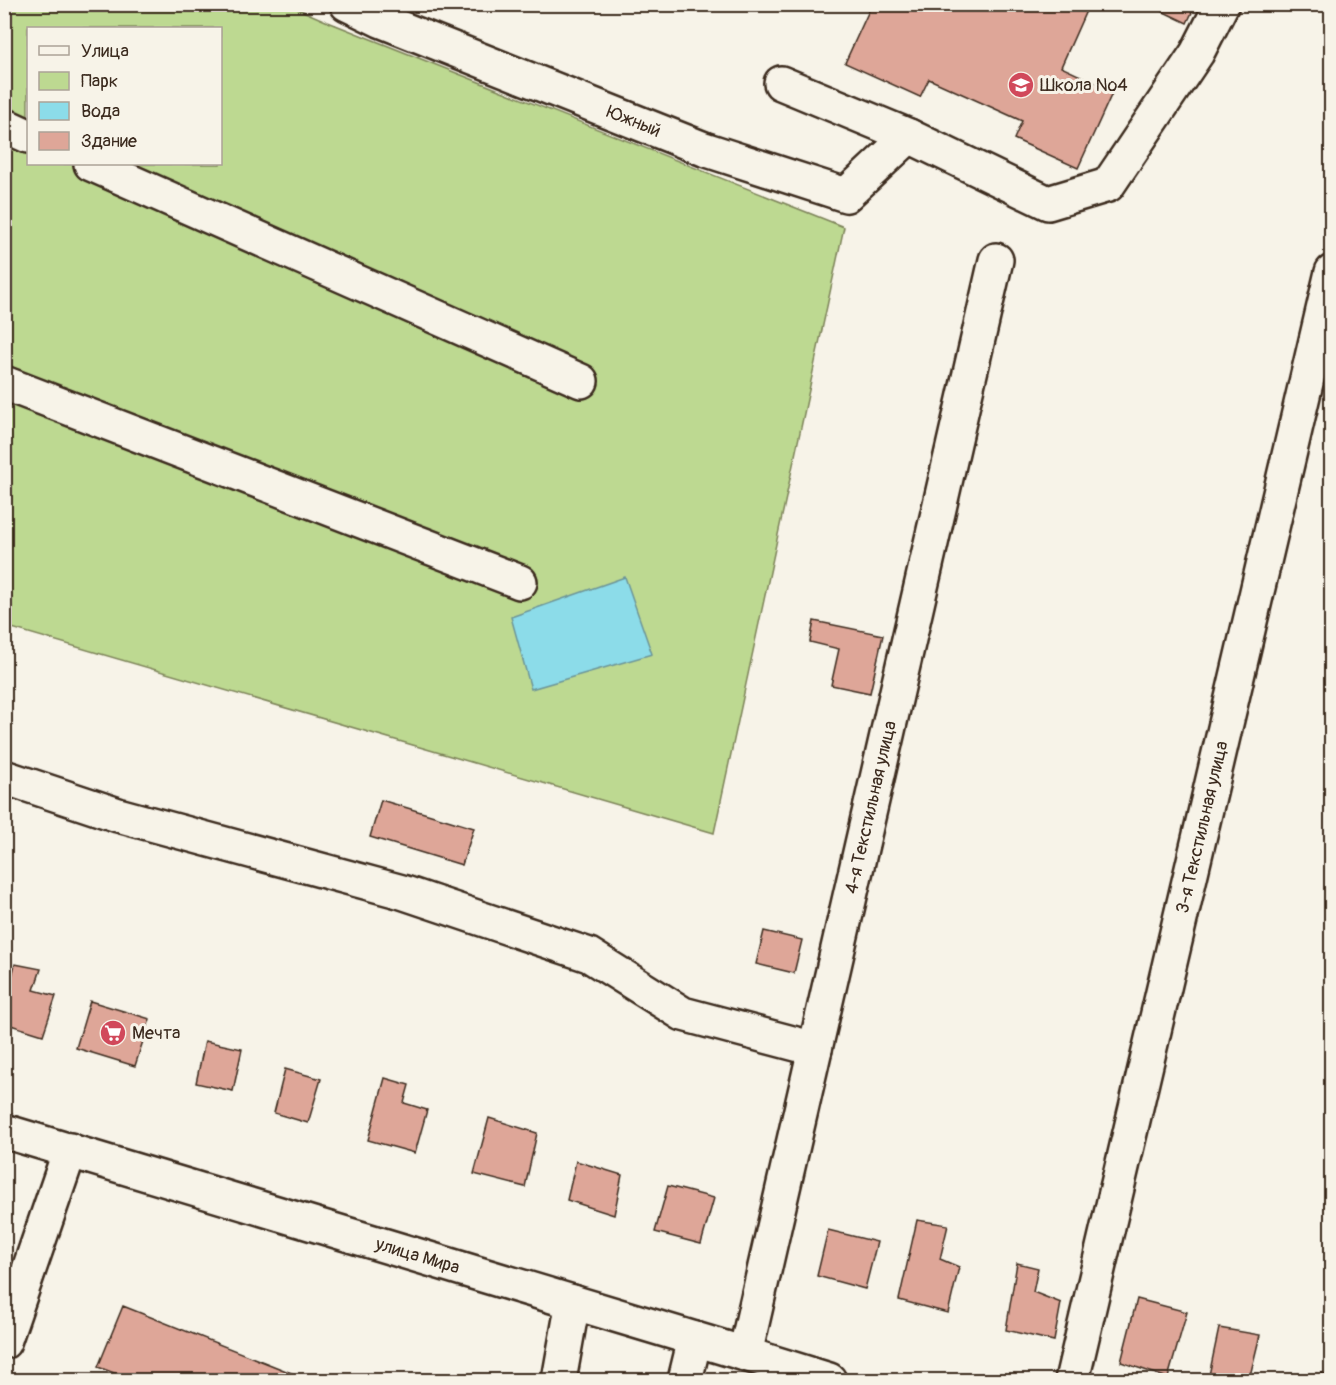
<svg xmlns="http://www.w3.org/2000/svg" width="1336" height="1385" viewBox="0 0 1336 1385" font-family="Pangolin,sans-serif">
<rect width="100%" height="100%" fill="#f7f3e8"/>
<filter id="ink" filterUnits="userSpaceOnUse"><feTurbulence type="fractalNoise" baseFrequency=".0167" numOctaves="2"/><feDisplacementMap in="SourceGraphic" scale="12" xChannelSelector="R" yChannelSelector="G"/><feConvolveMatrix kernelMatrix="1 2 1 2 8 2 1 2 1" color-interpolation-filters="sRGB"/></filter>
<g filter="url(#ink)">
<path fill="#bdd991" stroke="#7c8258" stroke-width="1.5" fill-rule="evenodd" d="M4 5H289L328 22 844 227 714 833 5 626ZM28 28H220V164H28Z"/>
<path fill="#8cdce9" stroke="#6c9598" stroke-width="1.5" d="M625 577 652 654 531 689 511 617Z"/>
<path fill="#dea698" stroke="#3b2a1e" stroke-width="1.5" d="M872 4H925L937 10 939 4H1089L1061 67 1113 91 1078 168 1014 139 1022 121 929 79 920 97 845 63Z
M1147 4H1196L1187 23Z
M814 621 883 635 870 693 831 685 839 649 810 642Z
M381 800 474 828 462 865 370 837Z
M764 931 802 940 794 973 756 964Z
M15 964 41 969 34 990 56 996 43 1035 4 1023V1009Z
M90 1001 150 1019 135 1066 76 1048Z
M205 1041 242 1049 233 1091 196 1083Z
M285 1069 321 1079 308 1123 274 1113Z
M385 1078 409 1085 404 1103 427 1110 415 1153 368 1140Z
M489 1118 537 1133 525 1187 474 1174Z
M576 1161 622 1175 614 1215 567 1200Z
M668 1186 714 1198 701 1244 655 1232Z
M917 1220 948 1225 940 1259 959 1267 948 1313 899 1300Z
M828 1230 877 1242 865 1289 817 1276Z
M1017 1263 1038 1268 1033 1292 1061 1303 1054 1341 1006 1330Z
M1137 1299 1187 1312 1168 1378 1121 1362Z
M123 1306 309 1380H133L98 1367Z
M1219 1328 1260 1335 1249 1380H1208Z
M1322 1373 1332 1376V1380H1321Z"/>
<g fill="none" stroke-linecap="round" stroke-linejoin="round">
<g stroke="#3b2a1e" stroke-width="38">
<g id="minor">
<path id="s1" d="M347 4 380 20 704 149 846 195 909 136"/>
<path d="M781 83 909 136 1048 203 1108 185 1197 53 1222 4"/>
<path d="M4 125 28 136"/>
<path d="M91 164 581 381"/>
<path d="M4 383 520 582"/>
<path d="M4 777 118 815 402 892 589 955 683 1014 815 1049"/>
<path id="s2" d="M4 1131 745 1354 829 1380"/>
<path d="M4 1342 70 1150"/>
<path id="s3" d="M745 1354 996 260"/>
<path d="M559 1380 573 1302"/>
<path d="M685 1380 695 1339"/>
<path id="s4" d="M1072 1380 1332 272"/>
</g>
</g>
<use href="#minor" stroke="#f7f3e8" stroke-width="33"/>
</g>
</g>
<defs>
<g id="school-disc" transform="scale(1.35)"><circle r="9.5" fill="#d1495b" stroke="#f7f3e8"/><path d="M0-5L7-2L0 1L-7-2ZM-4 1L0 2.5L4 1V4Q0 6-4 4Z" fill="#fff"/></g>
<g id="supermarket-disc" transform="scale(1.35)"><circle r="9.5" fill="#d1495b" stroke="#f7f3e8"/><path d="M-6-5.5h2.5l.6 2H6L4.5 2H-2.5L-4.4-4H-6ZM-1.5 3.2a1.3 1.3 0 1 0 .1 0ZM3 3.2a1.3 1.3 0 1 0 .1 0Z" fill="#fff"/></g>
</defs>
<g fill-rule="evenodd">
<use href="#school-disc" x="1021" y="85"/>
<use href="#supermarket-disc" x="113" y="1033"/>
</g>
<g text-anchor="middle" stroke-width="6" stroke-linejoin="round" paint-order="stroke">
<g font-size="18" fill="#3b2a1e" stroke="#f7f3e8" text-anchor="start">
<text x="1040" y="91">Школа №4</text>
<text x="132" y="1039">Мечта</text>
</g>
<g font-size="18" fill="#3b2a1e" stroke="#f7f3e8">
<text dy="6" stroke="none"><textPath href="#s1" startOffset="310">Южный</textPath></text>
<text dy="6" stroke="none"><textPath href="#s3" startOffset="561">4-я Текстильная улица</textPath></text>
<text dy="6" stroke="none"><textPath href="#s4" startOffset="568">3-я Текстильная улица</textPath></text>
<text dy="6" stroke="none"><textPath href="#s2" startOffset="432">улица Мира</textPath></text>
</g>
</g>
<rect width="1336" height="1385" fill="none" stroke="#f7f3e8" stroke-width="24"/>
<rect x="12" y="12" width="1312" height="1361" fill="none" stroke="#3b2a1e" stroke-width="2" filter="url(#ink)"/>
<rect x="27" y="27" width="195" height="138" fill="#f7f3e8" stroke="#aca397" stroke-width="1.5"/>
<rect x="39" y="46" width="30" height="9" fill="#f7f3e8" stroke="#aca397" stroke-width="1.5"/>
<text x="81" y="57" font-size="18" fill="#3b2a1e">Улица</text>
<rect x="39" y="72" width="30" height="18" fill="#bdd991" stroke="#aca397" stroke-width="1.5"/>
<text x="81" y="87" font-size="18" fill="#3b2a1e">Парк</text>
<rect x="39" y="102" width="30" height="18" fill="#8cdce9" stroke="#aca397" stroke-width="1.5"/>
<text x="81" y="117" font-size="18" fill="#3b2a1e">Вода</text>
<rect x="39" y="132" width="30" height="18" fill="#dea698" stroke="#aca397" stroke-width="1.5"/>
<text x="81" y="147" font-size="18" fill="#3b2a1e">Здание</text>
</svg>
